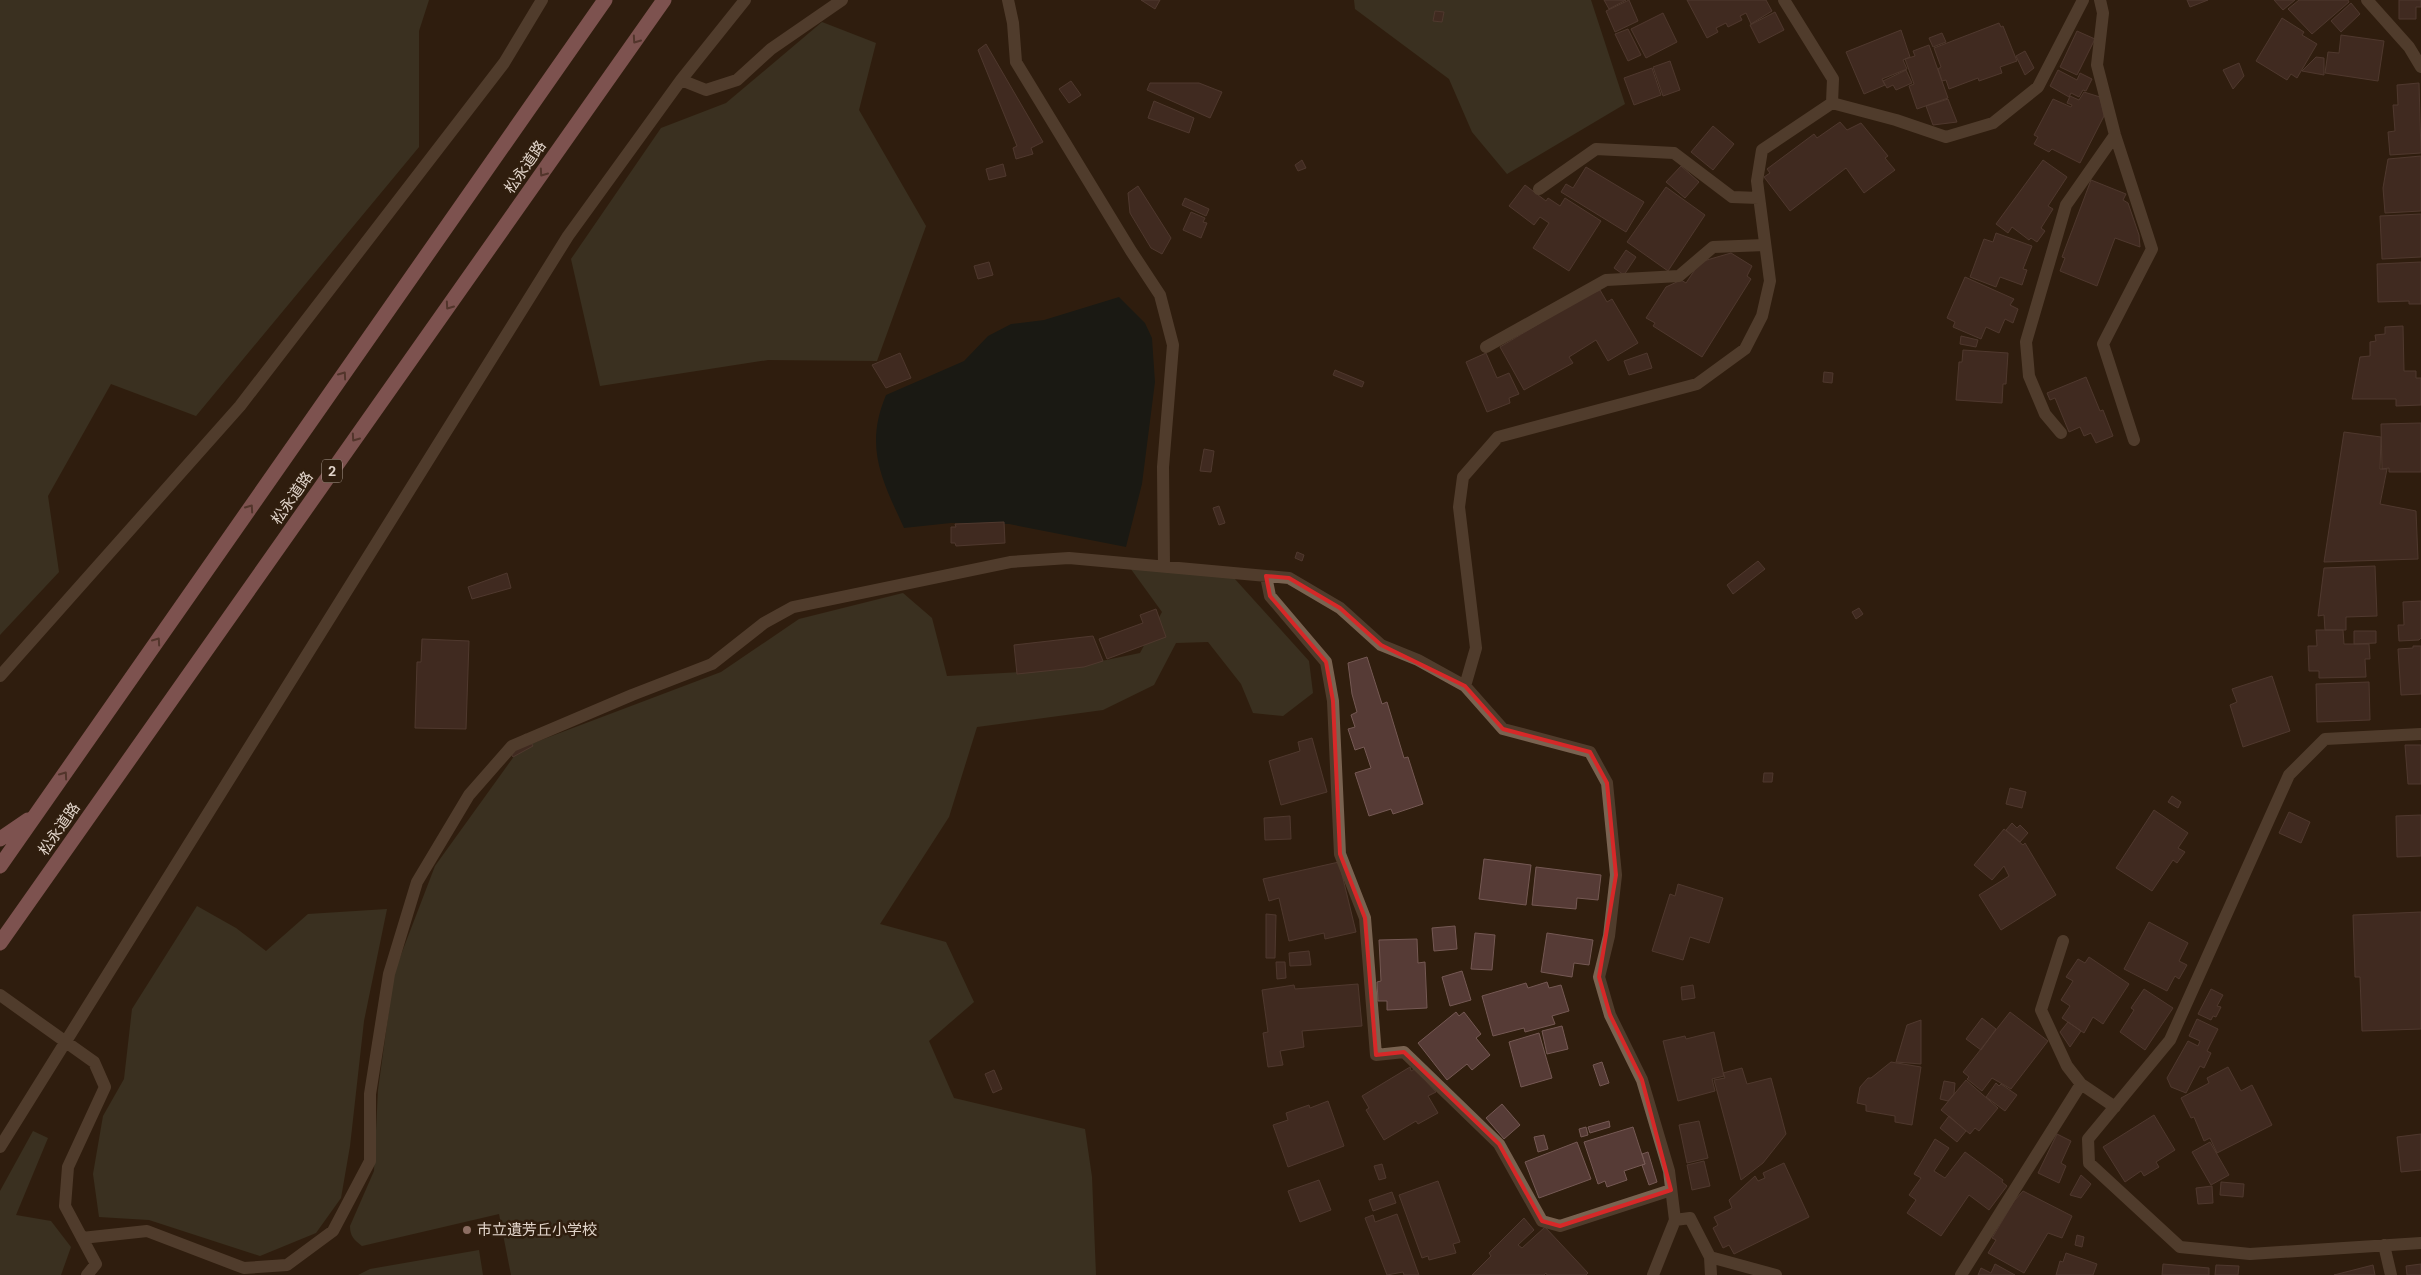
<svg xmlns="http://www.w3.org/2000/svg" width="2421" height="1275" viewBox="0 0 2421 1275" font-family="'DM Sans','Noto Sans JP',sans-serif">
<rect width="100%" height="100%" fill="#301e0e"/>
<path fill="#474835" d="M0 0H429L419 31V147L196 416 111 384 48 496 59 572 0 635Z
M1354 0H1591L1625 104 1507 174 1472 132 1449 79 1355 9Z
M822 22 876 43 859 110 926 226 877 361 768 360 600 386 571 259 661 128 726 103Z
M1128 565 1234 578 1309 661 1313 693 1283 716 1253 713 1241 684 1208 642 1176 643 1154 685 1103 710 977 727 949 817 880 924 946 942 974 1002 929 1041 954 1098 1085 1129 1092 1177 1096 1275H511L499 1214 362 1246C354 1240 350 1236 350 1226L374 1171 378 1090 394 973 435 866 520 748 721 672 799 619 903 593 932 618 947 676 1058 670 1140 653 1162 612Z
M197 906 236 928 266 951 308 914 387 909 364 1021 350 1146 341 1198 316 1233 260 1256 149 1220 99 1217 93 1174 103 1116 124 1079 132 1009Z
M33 1131 48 1138 16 1215 51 1221 71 1247 61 1275H0V1191Z
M479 1250 483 1275H358L370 1269Z"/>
<path fill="#011619" d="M1119 297 1145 323 1152 338 1155 382 1142 484 1126 547 1009 524 951 523 904 528C882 480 864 447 886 395L964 361 988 336 1011 324 1044 320Z"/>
<path fill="#563b36" stroke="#755954" d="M1141 0H1160L1155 9Z
M1604 0H1626L1609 9Z
M1629 0 1638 21 1615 32 1606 11Z
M1687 0H1766L1772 11 1751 24 1746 13 1740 16 1742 20 1728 27 1726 23 1716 28 1718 32 1707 38Z
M2187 0H2208L2190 7Z
M2274 0H2295L2283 10Z
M2299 0H2348L2349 2 2312 34 2288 9Z
M2399 0H2421V7H2416V19H2399Z
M2351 3 2360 14 2341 32 2331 21Z
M1435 11 1444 12 1442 22 1433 21Z
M1775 12 1784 30 1759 43 1750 25Z
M1663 13 1677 42 1646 58 1631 29Z
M2282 18 2304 32 2302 35 2317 44 2297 78 2291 74 2287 80 2256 61Z
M1999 23 2001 27 2003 26 2017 61 2000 67 2002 73 1979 81 1978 78 1949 89 1946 80 1942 81 1938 69 1941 67 1934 48Z
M1628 29 1641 55 1628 61 1615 34Z
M1901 30 1910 57 1903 60 1907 69 1882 79 1885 85 1864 94 1846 52Z
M2077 31 2095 39 2077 75 2060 67Z
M1942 33 1946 42 1933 47 1929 38Z
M2341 35 2384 41 2378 81 2325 73 2328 52 2339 53Z
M986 44 1043 142 1031 148 1033 154 1016 159 1013 148 1017 146 978 50Z
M1929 45 1948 98 1917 109 1909 86 1914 84 1905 59 1915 56 1913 51Z
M2025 51 2034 68 2025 75 2016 56Z
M2316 57 2324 58V75L2302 71Z
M1670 61 1680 90 1663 96 1653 67Z
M2239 63 2244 76 2233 89 2223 70Z
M1652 68 1661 95 1634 105 1624 78Z
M1906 70 1912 83 1896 90 1893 85 1887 88 1883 81Z
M2058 70 2077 80 2080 73 2092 79 2086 91 2083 90 2079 97 2071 93 2069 97 2050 86Z
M1071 81 1081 95 1069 103 1059 89Z
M1150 83H1199L1222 92 1210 118 1147 90Z
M2419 83 2421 153 2390 155 2388 132 2395 131 2393 105H2398L2397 85Z
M2084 92 2100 97 2104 116 2080 163 2052 149 2049 152 2034 144 2038 137 2034 135 2053 99 2071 107 2072 105 2067 103 2070 96 2079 100Z
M1948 99 1957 122 1933 125 1926 106Z
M1154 101 1194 118 1189 133 1148 118Z
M1840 122 1847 130 1861 123 1888 156 1885 158 1895 170 1864 193 1846 168 1790 211 1764 177 1770 173 1767 169 1814 134 1817 138Z
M1713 126 1734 144 1713 170 1691 152Z
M2421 156V211L2385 213 2383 188 2388 159Z
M1302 160 1306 168 1298 171 1295 165Z
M2043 160 2067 177 2048 206 2053 209 2041 228 2045 231 2037 242 2031 238 2029 240 2012 227 2008 233 1996 224Z
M1003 164 1006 176 989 180 986 169Z
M1681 166 1699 182 1685 198 1666 182Z
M1586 167 1644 202 1626 232 1561 192 1566 184 1573 188Z
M2091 180 2126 194 2123 200 2128 203 2139 235 2140 247 2115 238 2097 286 2060 271 2065 258 2062 257Z
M1525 185 1546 201 1548 198 1560 206 1565 198 1601 221 1569 271 1533 248 1549 223 1540 217 1534 225 1509 206Z
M1138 186 1171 238 1162 254 1151 248 1130 213 1128 193Z
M1666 187 1705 215 1668 271 1627 242Z
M1185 198 1209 209 1206 216 1182 205Z
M1191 212 1205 218 1203 222 1207 223 1201 238 1183 230Z
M2421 214V257L2382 259 2380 216Z
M1996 233 2032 246 2023 269 2027 270 2022 285 2000 277 1996 287 1970 277 1984 239 1993 242Z
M1626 250 1636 257 1624 275 1614 268Z
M1731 253 1752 266 1747 276 1751 279 1702 357 1653 326 1655 323 1646 318 1666 287 1681 280 1686 283 1700 262Z
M989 262 993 275 978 279 974 266Z
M2421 262V304H2409V301L2378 302 2377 264Z
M1965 277 2014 299 2010 305 2018 309 2013 323 2005 319 1999 333 1986 327 1981 339 1953 327 1955 322 1947 318Z
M1600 290 1607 302 1612 299 1638 343 1608 361 1596 340 1569 357 1573 363 1524 390 1500 347 1580 299Z
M2403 326 2404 371H2416V378H2421V405L2396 406V399H2352L2360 357 2370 356V342L2376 341 2375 335 2385 334V327Z
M1961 336 1978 340 1976 347 1960 344Z
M1963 350 2008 353 2006 384H2003L2002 403 1956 400 1959 362H1962Z
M900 353 911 378 886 388 872 365Z
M1486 353 1497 378 1509 373 1519 394 1509 398 1510 403 1487 412 1466 362Z
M1647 353 1652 368 1629 375 1624 361Z
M1335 370 1364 382 1362 387 1333 375Z
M1824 372 1833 373 1832 383 1823 382Z
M2086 377 2100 411 2103 410 2113 436 2096 443 2091 433 2084 436 2080 427 2069 432 2055 398 2050 400 2047 393Z
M2421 423V472H2389V468L2382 469 2381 424Z
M2344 432 2381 437 2380 469H2387L2380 504 2416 511 2418 559 2324 562Z
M1204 449 1214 451 1211 472 1200 471Z
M1219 506 1225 523 1219 525 1213 508Z
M1004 522 1005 543 956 546 955 543H951V527H956L955 524Z
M1297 552 1304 555 1302 561 1295 558Z
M1758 561 1765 569 1733 594 1727 585Z
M2375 566 2377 616 2346 617V630H2325L2324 615 2318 616 2324 568Z
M507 573 511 588 472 599 468 587Z
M2421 601V638L2419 640 2399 641 2398 625H2404L2403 602Z
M1859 608 1863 614 1856 619 1852 612Z
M1156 609 1166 637 1107 659 1099 639 1143 623 1140 615Z
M2316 630H2343L2344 644H2369L2370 659H2365L2366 677 2319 678V671H2309L2308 646H2317Z
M2354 631H2376V643L2354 644Z
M1093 636 1103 661 1084 667 1017 674 1014 645Z
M422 639 469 641 466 729 415 728 417 662H421Z
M2413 646H2421V694L2401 695 2398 649 2413 648Z
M1367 657 1382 704 1387 702 1404 758 1408 757 1423 804 1393 814 1391 809 1369 816 1355 773 1371 768 1364 747 1355 750 1348 729 1355 727 1351 715 1357 712 1352 694 1348 663Z
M2272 676 2290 731 2243 747 2230 705 2237 702 2232 689Z
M2369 682 2370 720 2317 722 2316 684Z
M526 734 533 746 513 757 506 745Z
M1312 738 1327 792 1281 805 1269 761 1300 751 1298 742Z
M2405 745H2421V784H2408Z
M1764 773H1773L1772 782H1763Z
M2010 788 2026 792 2022 808 2006 804Z
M2172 796 2181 802 2178 808 2168 802Z
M2154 810 2188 833 2178 848 2185 852 2177 863 2173 860 2152 891 2116 868Z
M2289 812 2310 822 2301 843 2279 833Z
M2421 815V856L2397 857 2396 816Z
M1290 816 1291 839 1265 840 1264 818Z
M2012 823 2017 828 2020 825 2028 833 2020 842 2006 830Z
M2004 829 2023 845 2025 843 2056 895 2001 930 1979 895 2009 876 2004 866 1992 880 1974 865Z
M1484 859 1531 865 1526 905 1479 899Z
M1339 862 1356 932 1325 939 1324 933 1289 941 1279 898 1269 901 1263 879Z
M1536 867 1601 875 1598 900 1577 898 1576 909 1532 905Z
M1678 884 1723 898 1709 943 1690 937 1683 960 1652 951 1670 894 1675 896Z
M2421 912V1029L2362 1031 2360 977H2355L2353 915Z
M1266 914 1276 915 1275 958H1266Z
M2149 922 2188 943 2179 961 2187 965 2179 979 2175 976 2167 991 2124 969Z
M1455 926 1457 949 1434 951 1432 928Z
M1475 933 1495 935 1492 970 1471 969Z
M1547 933 1593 940 1589 965 1574 963 1572 977 1541 972Z
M1417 939 1418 963 1425 962 1427 1008 1387 1010V1001H1378L1377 982 1381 981 1379 940Z
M1309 951 1311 965 1290 966 1289 953Z
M2089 957 2129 984 2103 1024 2093 1017 2084 1033 2062 1018 2070 1006 2061 1000 2073 981 2066 977 2078 959 2085 963Z
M1276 962H1285L1286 978 1277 979Z
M1462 971 1471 1000 1450 1006 1442 977Z
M1547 982 1549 988 1561 985 1569 1011 1552 1016 1555 1024 1525 1032 1524 1028 1493 1036 1482 996 1526 983 1528 988Z
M1358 984 1362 1026 1302 1031 1304 1047 1280 1051 1283 1065 1268 1067 1263 1033 1268 1032 1262 990 1294 985 1295 989Z
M1693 985 1695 998 1682 1000 1681 987Z
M2144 989 2173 1008 2145 1050 2120 1032 2134 1010 2131 1008Z
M2211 989 2223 995 2217 1006 2221 1007 2216 1017 2213 1016 2211 1020 2198 1014Z
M1456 1012 1459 1016 1464 1012 1481 1034 1476 1038 1490 1055 1472 1070 1467 1064 1447 1080 1418 1043Z
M2010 1012 2048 1041 2011 1089 1992 1078 1982 1091 1967 1079 1969 1077 1963 1072Z
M1982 1018 1996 1029 1981 1050 1966 1039Z
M2197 1019 2218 1029 2207 1051 2211 1053 2204 1068 2200 1066 2186 1093 2171 1087 2167 1078 2188 1041 2198 1046 2200 1041 2189 1036Z
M1921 1020V1064L1896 1062 1907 1025Z
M2068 1022 2081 1031 2070 1047 2060 1032Z
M1562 1026 1568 1049 1547 1054 1542 1031Z
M1714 1032 1724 1076 1712 1079 1715 1091 1678 1101 1663 1041 1685 1036 1686 1039Z
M1539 1033 1552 1078 1521 1087 1509 1042Z
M1602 1062 1609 1083 1600 1086 1593 1065Z
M1891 1062 1921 1067 1912 1125 1895 1122V1116L1866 1111V1105L1857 1103 1860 1087 1868 1078H1871Z
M1410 1067 1411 1071 1415 1069 1436 1092 1428 1096 1438 1113 1418 1124 1416 1121 1384 1140 1366 1110 1369 1108 1362 1096Z
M2228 1067 2241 1091 2252 1085 2272 1125 2217 1153 2210 1138 2204 1141 2194 1117 2191 1118 2181 1098 2209 1083 2207 1078Z
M1742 1068 1747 1084 1771 1078 1786 1134 1763 1163 1741 1180 1714 1080 1725 1078 1723 1073Z
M994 1070 1002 1089 993 1093 985 1074Z
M1966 1080 1998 1108 1979 1131 1975 1128 1970 1134 1941 1110Z
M1944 1081 1955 1083 1954 1094 1948 1101 1940 1099Z
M1996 1083 1999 1086 2001 1084 2017 1095 2005 1111 1986 1097Z
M1328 1101 1344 1146 1288 1167 1273 1125 1288 1120 1286 1113 1309 1105 1310 1108Z
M1502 1104 1520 1125 1504 1139 1486 1118Z
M2154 1115 2175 1150 2156 1162 2159 1167 2144 1176 2141 1171 2125 1182 2103 1147Z
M1949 1116 1966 1131 1957 1142 1940 1128Z
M1609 1121 1610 1127 1590 1133 1588 1127Z
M1699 1121 1708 1158 1687 1163 1679 1125Z
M1586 1127 1588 1135 1581 1137 1579 1129Z
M1633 1127 1645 1164 1624 1171 1627 1180 1607 1187 1605 1181 1598 1184 1584 1142Z
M2057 1134 2071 1141 2061 1163 2066 1166 2059 1183 2038 1173Z
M2421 1134V1170L2401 1172 2397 1137Z
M1544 1135 1548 1149 1538 1152 1534 1137Z
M1935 1139 1949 1148 1934 1171 1945 1178 1965 1152 2003 1180 2002 1182 2007 1186 1989 1210 1969 1195 1941 1236 1907 1213 1916 1200 1909 1195 1921 1178 1914 1174Z
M1577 1142 1591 1179 1539 1198 1525 1162Z
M2210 1142 2229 1175 2211 1185 2192 1152Z
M1648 1152 1657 1182 1649 1185 1642 1165 1645 1164 1642 1154Z
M1704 1161 1710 1186 1692 1190 1687 1165Z
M1784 1163 1809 1217 1734 1254 1729 1245 1723 1248 1713 1228 1718 1225 1714 1217 1732 1208 1729 1200 1755 1176 1758 1181 1765 1178 1763 1173Z
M1382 1164 1386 1178 1379 1180 1374 1166Z
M2081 1175 2091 1184 2081 1198 2070 1195Z
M1319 1180 1331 1210 1300 1222 1288 1191Z
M1438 1181 1460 1242 1453 1244 1456 1253 1429 1260 1428 1256 1422 1258 1399 1195Z
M2221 1182 2244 1184 2243 1197 2220 1195Z
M2212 1186 2213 1203 2198 1204 2196 1188Z
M2023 1191 2072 1216 2062 1238 2048 1233 2024 1273 1988 1253 1996 1240 1992 1238 2014 1201Z
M1392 1192 1396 1203 1373 1211 1369 1200Z
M1397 1214 1419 1275H1404L1403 1272 1387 1275 1365 1218 1373 1215 1375 1222Z
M1524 1218 1534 1230 1518 1245 1522 1248 1545 1227 1588 1273 1586 1275H1547L1546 1273 1544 1275H1472L1491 1256 1489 1253Z
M2077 1235 2084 1237 2082 1247 2075 1245Z
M2066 1253 2097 1264 2093 1275H2056L2060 1261 2063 1262Z
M1995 1264 2015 1275H1978L1981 1268 1991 1273Z
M2163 1264 2209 1268V1275H2162Z
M2421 1264V1275H2407L2406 1266Z
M2216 1265 2239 1266 2238 1275H2215Z
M2373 1265 2375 1275H2334Z"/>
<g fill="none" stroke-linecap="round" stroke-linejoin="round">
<path stroke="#796351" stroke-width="12" d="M1008 0 1013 23 1016 62 1131 251 1160 295 1173 345 1163 467 1164 566
M1784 0 1833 79 1832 103
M2100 0 2103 13 2097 65 2115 135 2152 249 2103 344 2134 440
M2367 0 2409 47 2421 67
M681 80 706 90 737 80 771 49 842 0
M1539 189 1596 149 1674 153 1732 197 1759 198
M1486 347 1606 280 1679 276 1713 247 1765 245
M2061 433 2045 414 2029 376 2026 342 2066 205 2115 135
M1266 576 1270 596 1326 662 1333 701 1340 854 1365 918 1376 1055 1404 1052 1499 1144 1542 1221 1560 1226 1671 1190
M0 676 240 406 504 63 542 0
M1465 686 1476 648 1459 507 1463 477 1498 437 1697 384 1745 349 1762 316 1770 281 1757 181 1762 150 1832 103 1896 120 1946 137 1993 123 2038 87 2083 0
M2421 734 2325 739 2289 775 2170 1040 2088 1139 2089 1163 2180 1247 2250 1254 2421 1243
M2063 941 2041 1010 2067 1066 2081 1084 2115 1107
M0 995 94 1062 105 1087 68 1167 65 1206 96 1264 87 1275
M0 1147 568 236 681 80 745 0
M1675 1220 1690 1218 1710 1257 1776 1275
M82 1238 147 1231 244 1268 287 1265 333 1231 370 1161V1094L389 974 417 882 469 795 512 746 632 695 712 664 764 623 793 607 1010 562 1069 558 1289 578 1340 608 1381 645 1418 660 1465 686 1503 729 1590 752 1607 783 1616 875 1609 936 1599 977 1610 1015 1642 1080 1669 1171 1675 1220 1653 1275
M2384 1245 2391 1275
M1710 1257 1711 1275
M1961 1275 2081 1084"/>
<path stroke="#dc929d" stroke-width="15" d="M0 839 28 820
M0 866 605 0
M0 943 664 0"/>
</g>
<defs><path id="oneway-chevron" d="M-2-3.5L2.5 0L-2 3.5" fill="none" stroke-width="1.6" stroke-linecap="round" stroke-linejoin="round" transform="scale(1.25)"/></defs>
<g stroke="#7d524e">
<use href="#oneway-chevron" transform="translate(636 40) rotate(125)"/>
<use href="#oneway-chevron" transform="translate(543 173) rotate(125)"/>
<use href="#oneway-chevron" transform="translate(449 306) rotate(125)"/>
<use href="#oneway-chevron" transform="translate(343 375) rotate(-55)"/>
<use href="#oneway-chevron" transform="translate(355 438) rotate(125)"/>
<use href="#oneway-chevron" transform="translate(250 508) rotate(-55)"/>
<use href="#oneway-chevron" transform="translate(157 641) rotate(-55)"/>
<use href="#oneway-chevron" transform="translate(64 775) rotate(-55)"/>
</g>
<path d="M0 0H2421V1275H0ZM1266 576 1289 578 1340 608 1381 645 1465 686 1503 729 1590 752 1607 783 1616 875 1599 977 1610 1015 1642 1080 1671 1190 1560 1226 1542 1221 1499 1144 1404 1052 1376 1055 1365 918 1340 854 1333 701 1326 662 1270 596Z" fill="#301e0e" fill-opacity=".55" fill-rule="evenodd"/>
<path fill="none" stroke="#d62828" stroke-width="4" stroke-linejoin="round" d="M1266 576 1289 578 1340 608 1381 645 1465 686 1503 729 1590 752 1607 783 1616 875 1599 977 1610 1015 1642 1080 1671 1190 1560 1226 1542 1221 1499 1144 1404 1052 1376 1055 1365 918 1340 854 1333 701 1326 662 1270 596Z"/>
<circle fill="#8d6e63" stroke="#301e0e" stroke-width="2" cx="467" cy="1230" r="5"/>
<g text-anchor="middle" stroke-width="5" stroke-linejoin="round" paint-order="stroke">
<rect fill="#301e0e" stroke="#ad9e92" stroke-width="1" x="322" y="459.5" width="20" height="23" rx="4"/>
<g font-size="14" font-weight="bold" fill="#e2d5cb">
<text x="332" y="476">2</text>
</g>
<g font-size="15" fill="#e2d5cb" stroke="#301e0e">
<text transform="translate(525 167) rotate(-55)" y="5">松永道路</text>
<text transform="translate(292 498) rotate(-55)" y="5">松永道路</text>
<text transform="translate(59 829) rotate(-55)" y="5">松永道路</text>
</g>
<g font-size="15" fill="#e2d5cb" stroke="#301e0e" text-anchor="start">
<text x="477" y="1235">市立遺芳丘小学校</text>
</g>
</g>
</svg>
